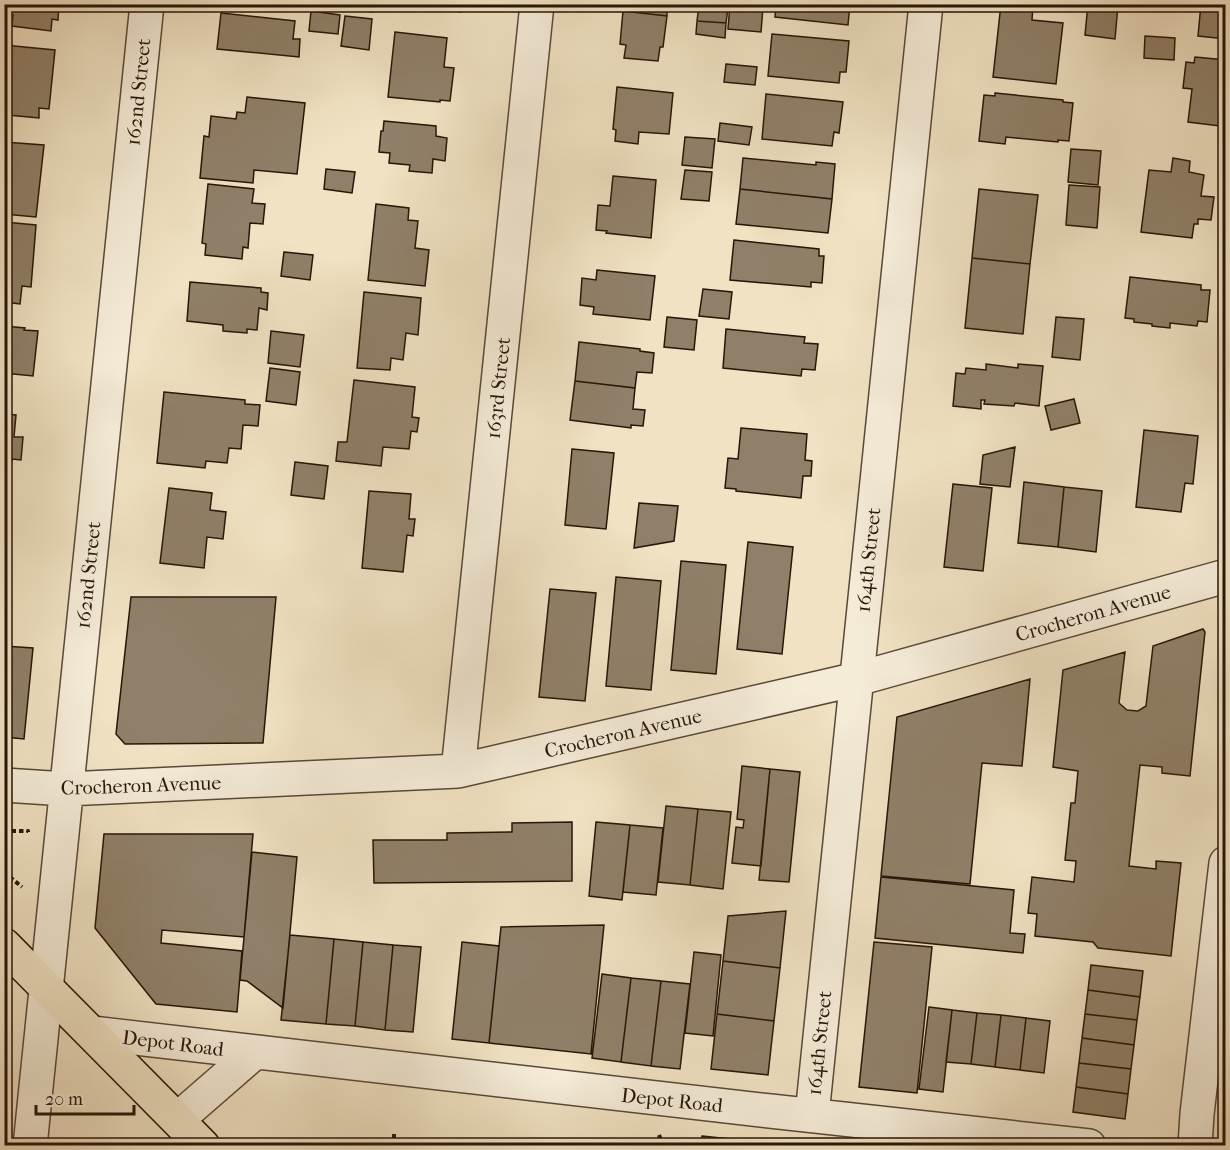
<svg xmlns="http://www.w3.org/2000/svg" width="1230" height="1150" viewBox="0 0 1230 1150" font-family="'IM FELL French Canon',serif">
<rect width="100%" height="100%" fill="#f0e2c3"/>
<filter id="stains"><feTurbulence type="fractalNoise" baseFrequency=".00333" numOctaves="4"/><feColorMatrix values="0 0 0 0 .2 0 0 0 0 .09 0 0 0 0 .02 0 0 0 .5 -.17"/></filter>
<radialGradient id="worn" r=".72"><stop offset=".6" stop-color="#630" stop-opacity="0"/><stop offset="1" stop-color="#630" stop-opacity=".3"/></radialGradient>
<path fill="#908069" stroke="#271508" stroke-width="1.5" d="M5 4H59L58 20 52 19 51 31 12 26 13 15 7 14 8 5Z
M311 4H341V9Z
M349 4H374L373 12 348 9Z
M408 4H462L461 12Z
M624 4H667V16L623 11Z
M730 4 763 7 761 32 728 29Z
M776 4H850L848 25 775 17Z
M1001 4 1033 6 1032 20 1063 23 1056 84 993 77Z
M1088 4 1118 5 1115 39 1085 35Z
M1201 4H1226V39L1198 36Z
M699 5 728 8 726 23 697 21Z
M311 11 340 15 338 34 309 31Z
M623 11 667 16 663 47H660L658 61 624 58 626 45 620 44Z
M221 13 295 21 293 39H300L299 57 217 49Z
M345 16 372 19 369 50 341 46Z
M697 21 726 23 725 38 696 34Z
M395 32 447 38 444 67 454 68 450 101 440 100V102L388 97Z
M772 34 849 41 846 72H840L839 83 768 76Z
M1145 36 1175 38 1174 60 1144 58Z
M4 45 55 50 49 109 39 108V118L8 115 9 105H4Z
M1195 57 1226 60V93H1224L1220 126 1188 122 1192 89 1183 88 1186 62 1194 63Z
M726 64 757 67 755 85 724 82Z
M617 87 673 93 669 134 639 132 638 144 615 141 616 130 613 129Z
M995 93 1063 100V102L1073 103 1069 141 1058 140V142L1006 137 1005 144 979 141 984 95 995 96Z
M766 94 843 102 839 133 834 132 832 146 762 139Z
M247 97 305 103 297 174 254 170 253 183 200 178 204 136 209 137 211 116 236 119 237 112 245 113Z
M384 121 436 126V136L447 138 445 161 433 159 432 173 409 171 410 165 389 163 390 153 379 152 381 131H383Z
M720 123 752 127 749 145 718 141Z
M685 137 715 139 712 168 682 165Z
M4 142 44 145 36 217 4 214Z
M1071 149 1101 151 1098 185 1068 182Z
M743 158 816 165V162L835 164 832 199 740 189Z
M1173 158 1190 161 1189 172 1204 175 1201 196 1214 197 1211 220 1198 219V224H1194L1192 238 1141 232 1149 170 1171 172Z
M326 169 355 172 352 193 324 189Z
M685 170 712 172 709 201 681 199Z
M613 176 656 180 651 238 606 233 607 231 596 230 598 205 610 206Z
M208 184 254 189 252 203 265 204 263 224 250 223 248 248 243 247 242 259 205 255 206 244 202 243Z
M1069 185 1100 187 1097 228 1066 225Z
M740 189 832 199 828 233 736 224Z
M979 189 1038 195 1030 264 972 258Z
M376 204 409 208 408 220 418 221 415 248 429 250 425 286 368 280Z
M4 222 36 225 31 287 22 286 20 304 4 302Z
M734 240 819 249V256H824L822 283 811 282V287L730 280Z
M284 252 313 255 310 280 281 276Z
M972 258 1030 264 1023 334 965 328Z
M597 270 655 276 650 320 593 314 594 307 580 305 582 278 596 280Z
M1130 277 1201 285V290H1210L1207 322 1198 321 1197 326 1170 323V328L1152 326V324L1134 322V319L1125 318Z
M190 282 261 288V292L268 293 267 310 259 308 257 330 247 329V333L223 331V325L187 321Z
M703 289 732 292 729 319 699 316Z
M364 292 421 298 418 335 406 333 403 360 391 358 390 370 357 368Z
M667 317 697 320 694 350 664 347Z
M1056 317 1084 319 1080 360 1052 357Z
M4 326 25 328 24 330 38 331 33 376 4 373Z
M726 329 805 337 804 343 818 344 815 370 802 369 801 376 723 368Z
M271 331 304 335 300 367 268 363Z
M579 342 640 349V351L654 353 652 373 637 372 635 388 575 381Z
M986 364 1018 368V364L1043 366 1039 406 1015 403 1014 406 984 404 985 400H981V409L953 406 956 373 965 374 966 368 986 370Z
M270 368 300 372 296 405 266 401Z
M354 380 415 387 412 417 419 418 417 432 411 431 409 449 383 447 381 466 336 461 338 442H347Z
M575 381 635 388 633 409 645 410 643 426 631 425V428L570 420Z
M164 392 245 400V404L260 405 258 426 243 425 241 449 229 448 227 463 206 461 205 468 157 463Z
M1074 399 1080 423 1051 430 1045 406Z
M4 414 16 415 14 437H23L21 460 12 459 10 479H4Z
M741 428 807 434 805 460 812 461 811 476H803L801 498 736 491V489L725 488 728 458 738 459Z
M1144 430 1198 436 1193 484 1185 483 1181 512 1136 507Z
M1015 447 1010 487 980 484 983 455Z
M572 449 614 453 606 529 565 525Z
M295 462 328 466 324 499 291 495Z
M1024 482 1064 487 1058 547 1018 543Z
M953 484 992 488 983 571 944 567Z
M1064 487 1102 491 1096 552 1058 547Z
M169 488 212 493 210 510 226 512 223 539 207 537 204 568 160 563Z
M369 491 411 494 409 519H415L413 536 407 535 403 572 362 568Z
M639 503 678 506 674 541 634 548Z
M748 542 793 547 782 654 737 649Z
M681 561 726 565 716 674 671 670Z
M616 577 661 581 651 690 606 686Z
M550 589 596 593 585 701 539 697Z
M131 597H276L263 743 125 744 116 734Z
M1203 629 1205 632 1190 776 1162 773V767L1140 765 1129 866 1156 869V861L1181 863 1171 956 1098 948 1093 942 1035 936 1037 914 1028 913 1032 877 1074 882 1076 861 1065 860 1071 803H1075L1078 771 1053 767 1063 670 1125 652 1119 703 1127 710 1138 711 1146 706 1153 646Z
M4 646 33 648 24 739 4 737Z
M1030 679 1022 766 982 763 970 884 881 876 897 717Z
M742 766 770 769 761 866 732 863 736 827 743 828 744 820 737 819Z
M770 769 800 772 789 882 759 880Z
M666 806 698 809 690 885 658 882Z
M698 809 731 812 723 889 690 885Z
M572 822V881L374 883 373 840H447V833L512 832V823Z
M596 822 630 825 622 900 589 896Z
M630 825 663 828 656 895 623 892Z
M104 834H253L244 937 162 930 161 943 242 951 237 1012 156 1004 95 928Z
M252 852 297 857 283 1008 247 981 240 980Z
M881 877 1014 890 1010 933 1025 934 1023 953 875 938Z
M786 911 780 968 723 961 728 916Z
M604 925 591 1054 489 1043 501 927Z
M290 935 334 939 326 1024 281 1020Z
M334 939 363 942 355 1026 326 1024Z
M363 942 393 945 385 1030 355 1026Z
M462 942 499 946 489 1043 452 1039Z
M874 942 932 947 917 1093 859 1087Z
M393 945 421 947 413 1032 385 1030Z
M694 952 721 955 713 1036 685 1033Z
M723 961 780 968 774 1021 717 1014Z
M1091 965 1143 971 1140 997 1088 990Z
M602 974 631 978 621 1062 592 1058Z
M631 978 661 981 651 1066 621 1062Z
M661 981 690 984 680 1069 651 1066Z
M1088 990 1140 997 1137 1020 1085 1014Z
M929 1007 952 1010 943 1092 919 1089Z
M952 1010 977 1013 971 1064 946 1062Z
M977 1013 1001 1015 995 1067 971 1064Z
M717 1014 774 1021 768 1075 711 1069Z
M1085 1014 1137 1020 1134 1045 1082 1038Z
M1001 1015 1026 1018 1020 1070 995 1067Z
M1026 1018 1050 1021 1044 1073 1020 1070Z
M1082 1038 1134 1045 1131 1069 1079 1063Z
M1079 1063 1131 1069 1128 1094 1076 1087Z
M1076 1087 1128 1094 1125 1119 1073 1112Z
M702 1136 798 1146H701Z"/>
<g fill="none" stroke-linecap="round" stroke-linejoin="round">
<g stroke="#594837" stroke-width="36">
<path id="minor" d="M458 771 537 4
M4 785 66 789 458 771 857 679 1226 576
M92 1033 770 1111 1089 1146
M812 1115 926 4
M178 1119 255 1052
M30 1146 147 4
M1195 1146 1197 1114 1226 863"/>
</g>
<g stroke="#271508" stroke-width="36">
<path id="major" d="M4 945 203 1146"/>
</g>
<path stroke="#271508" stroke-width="4" stroke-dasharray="4.5 3" stroke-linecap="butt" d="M4 831H28V832
M4 872 22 887
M394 1134V1143L411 1146
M659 1135 663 1146"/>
<use href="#minor" stroke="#f5ecd8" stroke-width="33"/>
<use href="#major" stroke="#f0e2c3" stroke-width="33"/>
<g stroke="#271508" stroke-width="7">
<path id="rail" d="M4 1140 49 1146"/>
</g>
<use href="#rail" stroke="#f5ecd8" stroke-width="4.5" stroke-dasharray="14" stroke-linecap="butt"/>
</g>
<g text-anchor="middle" stroke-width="4.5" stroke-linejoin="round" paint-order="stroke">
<g font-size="20" fill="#271508" stroke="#f5ecd8">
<text transform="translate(138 92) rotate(-84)" y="7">162nd Street</text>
<text transform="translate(498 388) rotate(-84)" y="7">163rd Street</text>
<text transform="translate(868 560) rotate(-84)" y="7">164th Street</text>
<text transform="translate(88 575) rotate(-84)" y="7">162nd Street</text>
<text transform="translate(1093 613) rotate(-16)" y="7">Crocheron Avenue</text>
<text transform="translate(623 733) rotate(-13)" y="7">Crocheron Avenue</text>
<text transform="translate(141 785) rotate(-2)" y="7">Crocheron Avenue</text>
<text transform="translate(173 1043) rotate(7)" y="7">Depot Road</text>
<text transform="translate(819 1043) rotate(-84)" y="7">164th Street</text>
<text transform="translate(672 1100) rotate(6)" y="7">Depot Road</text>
</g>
</g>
<rect width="1230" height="1150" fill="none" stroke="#f0e2c3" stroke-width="24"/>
<rect x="6" y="6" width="1218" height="1138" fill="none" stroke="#271508" stroke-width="3"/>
<rect x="12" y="12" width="1206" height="1126" fill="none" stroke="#271508" stroke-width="1.5"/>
<path d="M36 1105v9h98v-9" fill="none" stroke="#271508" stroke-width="3"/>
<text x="45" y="1105" font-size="18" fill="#271508" stroke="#f5ecd8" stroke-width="4.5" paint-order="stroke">20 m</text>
<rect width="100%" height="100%" filter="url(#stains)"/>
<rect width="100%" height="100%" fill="url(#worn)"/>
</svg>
